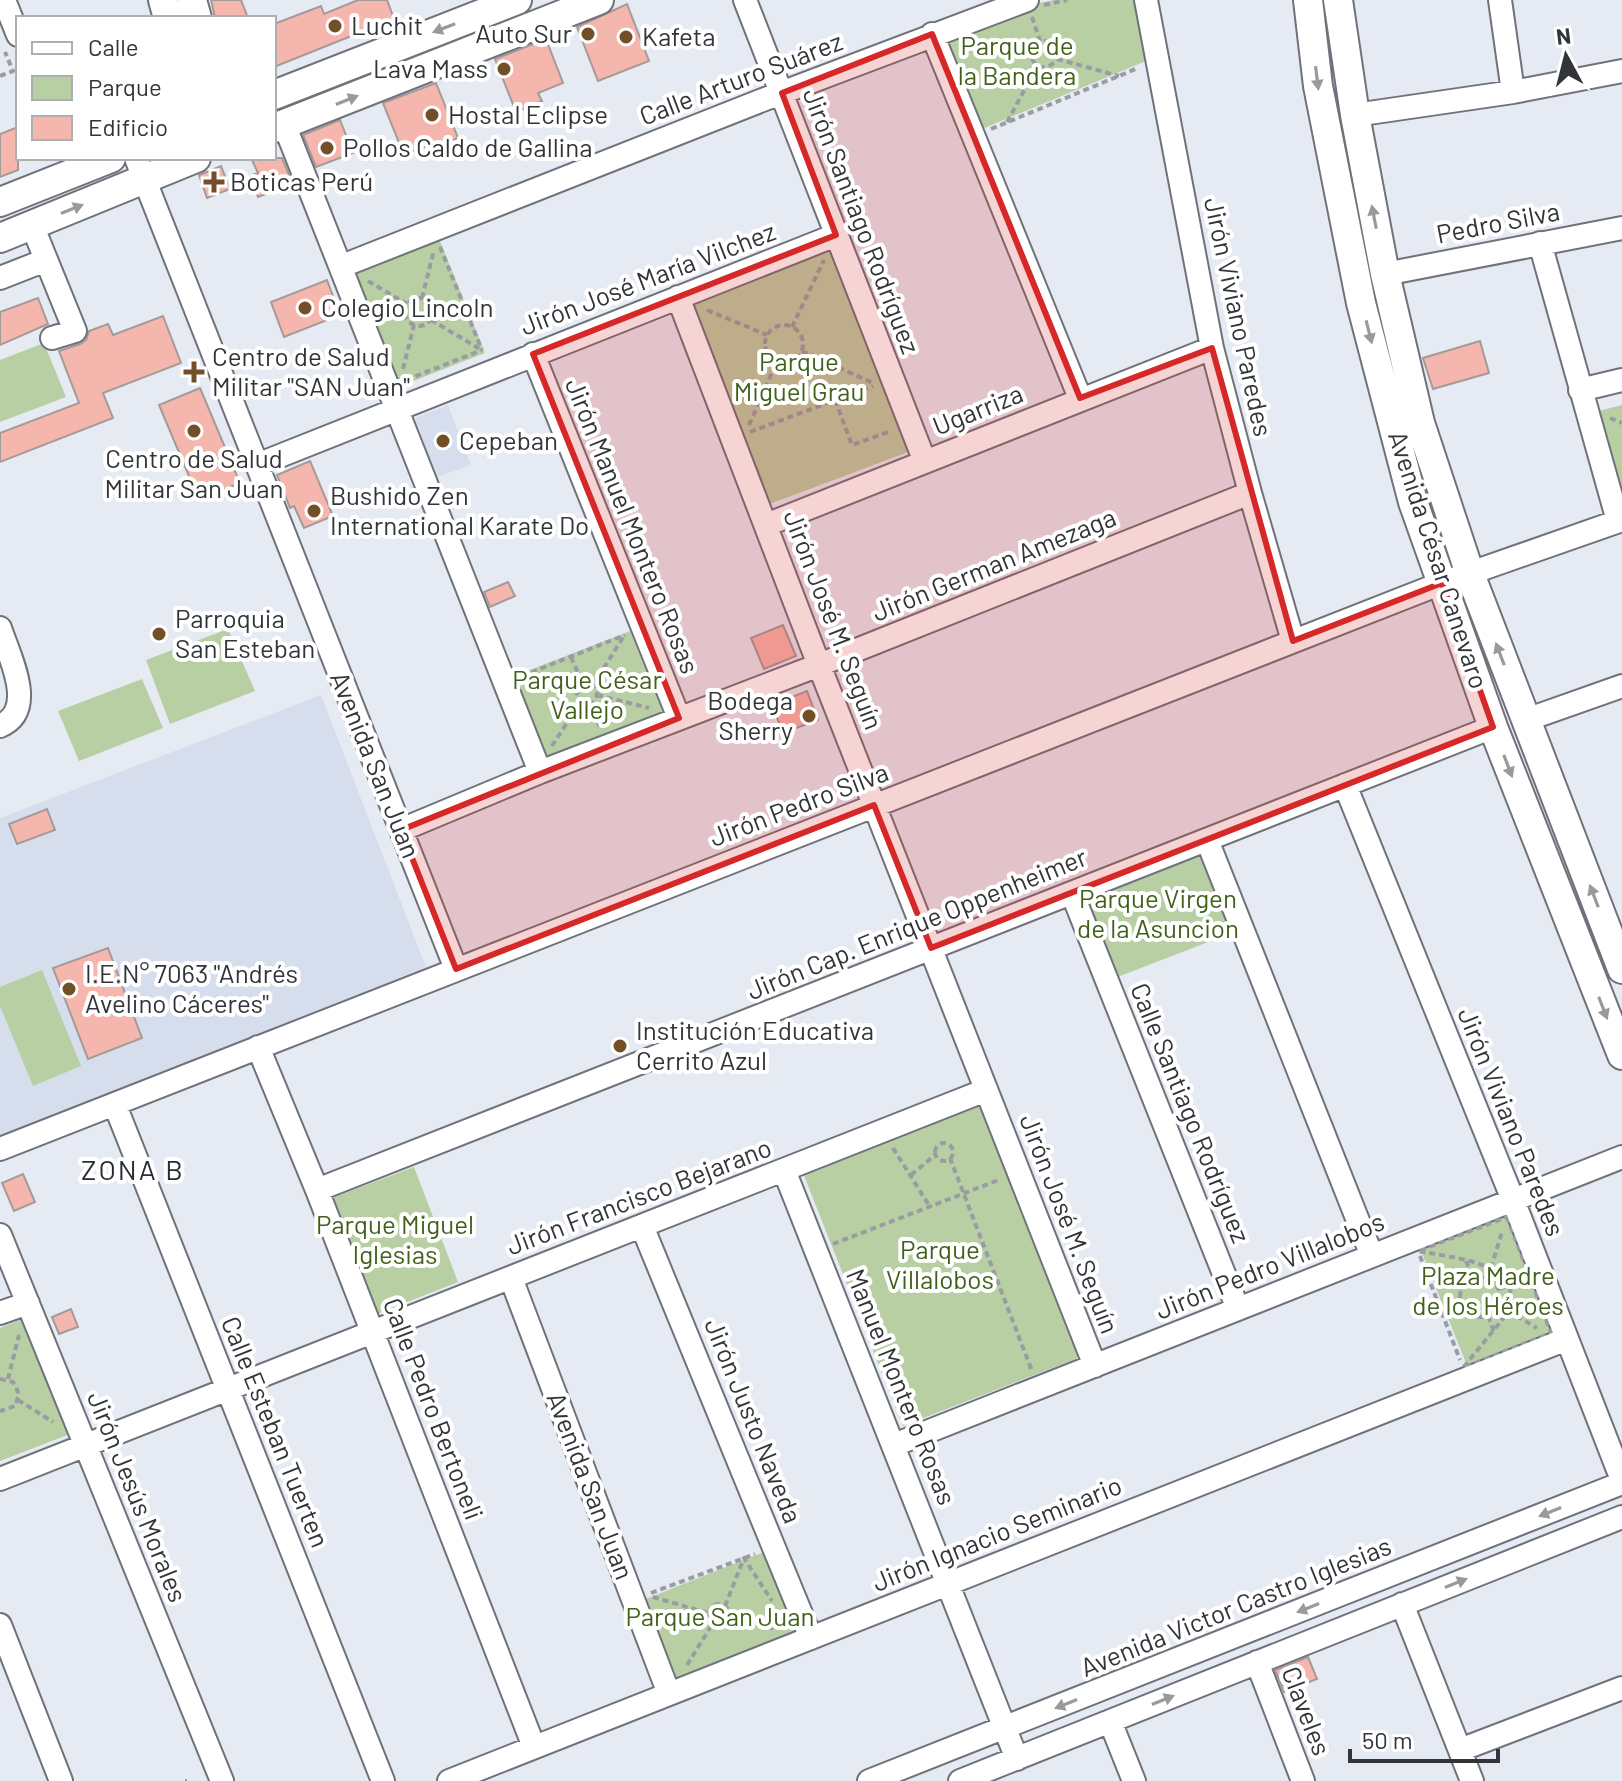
<svg xmlns="http://www.w3.org/2000/svg" width="1622" height="1781" viewBox="0 0 1622 1781" font-family="Barlow,sans-serif">
<rect width="100%" height="100%" fill="#e6eaf3"/>
<path fill="#d6deed" d="M448 405 471 465 437 477 415 418Z
M321 695 427 970 0 1136V818Z"/>
<path fill="#b7cfa3" d="M1054 0H1139L1146 61 982 129 945 37 1025 6Z
M438 236 485 353 398 387 351 271Z
M831 249 908 452 767 505 689 302Z
M44 343 66 397 0 422V360Z
M1622 405V507L1595 412Z
M228 629 255 691 170 724 146 660Z
M630 631 663 713 545 760 512 677Z
M142 679 163 728 79 761 58 711Z
M1202 850 1234 932 1115 978 1083 896Z
M42 970 81 1066 33 1086 0 1006V987Z
M978 1104 1078 1358 903 1426 803 1173Z
M414 1167 458 1282 377 1314 332 1198Z
M1508 1214 1555 1334 1468 1368 1420 1248Z
M25 1318 70 1434 0 1461V1328Z
M764 1552 797 1635 675 1682 643 1600Z"/>
<path fill="#f5b6ad" stroke="#a49a98" stroke-width="2" d="M211 0H241L248 18H215Z
M358 0H387L394 19 274 67V24L321 6 324 14Z
M627 4 649 61 598 81 577 27Z
M546 39 563 83 538 93 542 101 516 112 495 59Z
M436 83 458 138 429 149 427 146 404 155 383 103Z
M340 120 353 153 316 167 303 135Z
M18 127V170L0 177V134Z
M251 158H282L293 184 258 197 249 176 258 173Z
M221 166 230 189 207 198 199 175Z
M327 280 340 315 284 337 271 302Z
M38 298 48 324 0 345V312Z
M163 316 181 363 103 393 113 418 0 462V433L79 403 59 351 80 344 86 340 89 331 108 324 113 335Z
M1480 341 1489 373 1433 389 1423 358Z
M200 388 240 483 199 500 159 405Z
M310 461 333 516 304 528 294 506 290 508 277 475Z
M508 582 515 596 490 607 484 592Z
M783 625 796 656 764 669 751 638Z
M807 691 818 720 783 733 772 705Z
M47 809 55 830 17 844 9 824Z
M108 948 142 1038 88 1059 53 968Z
M23 1174 35 1202 14 1211 2 1183Z
M71 1309 78 1327 59 1334 52 1317Z
M1308 1657 1317 1679 1284 1692 1275 1670Z"/>
<g fill="none" stroke-linecap="round" stroke-linejoin="round">
<g stroke="#6f727a" stroke-width="26">
<path id="minor" d="M4 0 18 35
M745 0 925 462
M1146 0 1212 348 1250 493 1293 641
M1500 0 1513 92
M932 34 1080 398
M1355 115 1513 92 1622 71
M284 124 540 772
M136 158 456 969
M32 225 75 331 52 338
M1540 243 1618 521
M342 266 760 101 1027 0
M1385 274 1622 228
M0 278 46 260
M678 297 819 665 1095 1366
M533 354 679 718
M1580 390 1622 380
M257 465 836 235
M766 525 1212 348
M0 628C9 656 38 710 0 726
M1526 720 1622 686
M1345 785 1513 1200 1622 1480
M401 830 540 772 819 665 1250 493
M1207 840 1372 1256
M1072 893 1238 1309
M258 1047 317 1190 534 1747
M115 1105 383 1781
M0 1149 1442 583 1622 520
M784 1170 1017 1759
M317 1190 1493 727
M642 1226 811 1638
M0 1235 222 1781
M511 1278 669 1694
M0 1313 28 1303
M894 1445 1622 1157
M0 1479 986 1090
M1402 1604 1472 1781
M0 1625 61 1781
M1257 1662 1303 1781
M1110 1721 1134 1781
M1460 1750 1622 1688
M449 1781 1567 1339
M869 1781 1622 1483
M960 1781 1622 1517"/>
</g>
<g stroke="#6f727a" stroke-width="32">
<path id="major" d="M163 0 168 18
M192 0 197 18
M1308 0 1318 86 1361 303 1413 502 1493 727 1622 1055
M1338 0 1355 115 1385 274 1420 423 1470 574 1622 969
M274 95 517 0
M274 128 599 0
M0 202 111 158
M0 238 196 158"/>
</g>
<path stroke="#999ca3" stroke-width="4" stroke-dasharray="6 4" stroke-linecap="butt" d="M1044 5 1067 0
M1032 17 1040 41
M1031 54a13 13 0 1 1 26 0a13 13 0 1 1-26 0Z
M1057 59 1119 76
M0 76 13 71 5 52
M1007 122 1038 65
M991 129 1138 68
M440 247 482 350
M368 281 407 304
M422 298 434 250
M405 312a14 14 0 1 1 28 0a14 14 0 1 1-28 0Z
M707 310 767 335
M431 320 480 349
M765 344a19 19 0 1 1 38 0a19 19 0 1 1-38 0Z
M792 327 824 260
M802 351 873 383
M403 369 414 325
M406 380 482 350
M835 400 852 445 891 431
M1610 418 1622 423
M749 425 777 361
M750 432 873 386
M571 657 583 684
M522 676 625 635
M525 679 577 692
M577 693a10 10 0 1 1 20 0a10 10 0 1 1-20 0Z
M593 685 624 636
M597 695 649 708
M590 702 600 728
M552 746 581 701
M935 1152a9 9 0 1 1 18 0a9 9 0 1 1-18 0Z
M893 1148 930 1207
M950 1158 1032 1371
M911 1175 935 1155
M1507 1217 1551 1333 1463 1368 1506 1315C1531 1262 1452 1258 1418 1251Z
M833 1244 1001 1179
M1420 1256 1460 1360
M1466 1261 1473 1278
M1491 1268 1502 1232
M1460 1297a20 20 0 1 1 40 0a20 20 0 1 1-40 0Z
M1499 1289 1524 1280
M1508 1311 1537 1328
M1488 1316 1494 1332
M0 1379 13 1382 19 1394 15 1406 0 1411
M8 1379 19 1335
M18 1400 53 1422
M651 1593 755 1554
M653 1597 708 1613
M709 1614a10 10 0 1 1 20 0a10 10 0 1 1-20 0Z
M725 1606 744 1558 772 1601
M729 1616 776 1629
M687 1665 713 1623
M185 1781H187"/>
<use href="#minor" stroke="#fff" stroke-width="22"/>
<use href="#major" stroke="#fff" stroke-width="28"/>
</g>
<defs><path id="oneway-solid" d="M-6-.8H1V-3.2L6.5 0L1 3.2V.8H-6Z" transform="scale(2)"/></defs>
<g fill="#989a9b">
<use href="#oneway-solid" transform="translate(444 28) rotate(159)"/>
<use href="#oneway-solid" transform="translate(1317 78) rotate(83)"/>
<use href="#oneway-solid" transform="translate(347 100) rotate(-22)"/>
<use href="#oneway-solid" transform="translate(72 209) rotate(-22)"/>
<use href="#oneway-solid" transform="translate(1374 217) rotate(-101)"/>
<use href="#oneway-solid" transform="translate(1369 332) rotate(76)"/>
<use href="#oneway-solid" transform="translate(1500 654) rotate(-111)"/>
<use href="#oneway-solid" transform="translate(1508 766) rotate(69)"/>
<use href="#oneway-solid" transform="translate(1594 896) rotate(-111)"/>
<use href="#oneway-solid" transform="translate(1603 1008) rotate(69)"/>
<use href="#oneway-solid" transform="translate(1550 1512) rotate(158)"/>
<use href="#oneway-solid" transform="translate(1456 1583) rotate(-22)"/>
<use href="#oneway-solid" transform="translate(1308 1608) rotate(158)"/>
<use href="#oneway-solid" transform="translate(1163 1700) rotate(-22)"/>
<use href="#oneway-solid" transform="translate(1066 1704) rotate(158)"/>
</g>
<path fill="#d62828" fill-opacity="0.2" stroke="#d62828" stroke-width="6" stroke-linejoin="round" d="M932 34 1080 398 1212 348 1293 641 1442 583 1493 727 931 948 874 805 456 969 401 830 679 718 533 354 836 235 782 93Z"/>
<g fill="#724f28" stroke="#fff" stroke-width="3">
<circle cx="335" cy="26" r="8"/>
<circle cx="588" cy="34" r="8"/>
<circle cx="626" cy="37" r="8"/>
<circle cx="504" cy="69" r="8"/>
<circle cx="432" cy="115" r="8"/>
<circle cx="327" cy="148" r="8"/>
<path d="M210 170h8v8h8v8h-8v8h-8v-8h-8v-8h8z"/>
<circle cx="305" cy="308" r="8"/>
<path d="M190 360h8v8h8v8h-8v8h-8v-8h-8v-8h8z"/>
<circle cx="194" cy="431" r="8"/>
<circle cx="443" cy="441" r="8"/>
<circle cx="314" cy="511" r="8"/>
<circle cx="159" cy="634" r="8"/>
<circle cx="809" cy="716" r="8"/>
<circle cx="69" cy="989" r="8"/>
<circle cx="620" cy="1046" r="8"/>
</g>
<g text-anchor="middle" stroke-width="8" stroke-linejoin="round" paint-order="stroke">
<g font-size="26" fill="#323437" stroke="#fff" text-anchor="start">
<text x="351" y="35">Luchit</text>
<text x="572" y="43" text-anchor="end">Auto Sur</text>
<text x="642" y="46">Kafeta</text>
<text x="488" y="78" text-anchor="end">Lava Mass</text>
<text x="448" y="124">Hostal Eclipse</text>
<text x="343" y="157">Pollos Caldo de Gallina</text>
<text x="230" y="191">Boticas Perú</text>
<text x="321" y="317">Colegio Lincoln</text>
<text x="212" y="366">Centro de Salud<tspan x="212" dy="30">Militar "SAN Juan"</tspan></text>
<text x="459" y="450">Cepeban</text>
<text x="194" y="468" text-anchor="middle">Centro de Salud<tspan x="194" dy="30">Militar San Juan</tspan></text>
<text x="330" y="505">Bushido Zen<tspan x="330" dy="30">International Karate Do</tspan></text>
<text x="175" y="628">Parroquia<tspan x="175" dy="30">San Esteban</tspan></text>
<text x="793" y="710" text-anchor="end">Bodega<tspan x="793" dy="30">Sherry</tspan></text>
<text x="85" y="983">I.E.N° 7063 "Andrés<tspan x="85" dy="30">Avelino Cáceres"</tspan></text>
<text x="636" y="1040">Institución Educativa<tspan x="636" dy="30">Cerrito Azul</tspan></text>
</g>
<g font-size="26" fill="#41611b" stroke="#fff">
<text x="1017" y="55">Parque de<tspan x="1017" dy="30">la Bandera</tspan></text>
<text x="799" y="371">Parque<tspan x="799" dy="30">Miguel Grau</tspan></text>
<text x="587" y="689">Parque César<tspan x="587" dy="30">Vallejo</tspan></text>
<text x="1158" y="908">Parque Virgen<tspan x="1158" dy="30">de la Asuncion</tspan></text>
<text x="395" y="1234">Parque Miguel<tspan x="395" dy="30">Iglesias</tspan></text>
<text x="940" y="1259">Parque<tspan x="940" dy="30">Villalobos</tspan></text>
<text x="1488" y="1285">Plaza Madre<tspan x="1488" dy="30">de los Héroes</tspan></text>
<text x="720" y="1626">Parque San Juan</text>
</g>
<g font-size="26" fill="#323437" stroke="#fff">
<text transform="translate(741 79) rotate(-21)" y="9">Calle Arturo Suárez</text>
<text transform="translate(861 221) rotate(69)" y="9">Jirón Santiago Rodríguez</text>
<text transform="translate(1498 223) rotate(-11)" y="9">Pedro Silva</text>
<text transform="translate(648 279) rotate(-21)" y="9">Jirón José María Vilchez</text>
<text transform="translate(1238 317) rotate(78)" y="9">Jirón Viviano Paredes</text>
<text transform="translate(978 410) rotate(-22)" y="9">Ugarriza</text>
<text transform="translate(632 526) rotate(68)" y="9">Jirón Manuel Montero Rosas</text>
<text transform="translate(1438 560) rotate(72)" y="9">Avenida César Canevaro</text>
<text transform="translate(994 565) rotate(-22)" y="9">Jirón German Amezaga</text>
<text transform="translate(833 620) rotate(69)" y="9">Jirón José M. Seguín</text>
<text transform="translate(375 765) rotate(68)" y="9">Avenida San Juan</text>
<text transform="translate(799 805) rotate(-21)" y="9">Jirón Pedro Silva</text>
<text transform="translate(917 924) rotate(-22)" y="9">Jirón Cap. Enrique Oppenheimer</text>
<text transform="translate(1190 1113) rotate(68)" y="9">Calle Santiago Rodríguez</text>
<text transform="translate(1511 1122) rotate(68)" y="9">Jirón Viviano Paredes</text>
<text transform="translate(639 1197) rotate(-21)" y="9">Jirón Francisco Bejarano</text>
<text transform="translate(1069 1224) rotate(69)" y="9">Jirón José M. Seguín</text>
<text transform="translate(1270 1266) rotate(-22)" y="9">Jirón Pedro Villalobos</text>
<text transform="translate(901 1387) rotate(68)" y="9">Manuel Montero Rosas</text>
<text transform="translate(433 1409) rotate(69)" y="9">Calle Pedro Bertoneli</text>
<text transform="translate(753 1421) rotate(68)" y="9">Jirón Justo Naveda</text>
<text transform="translate(275 1432) rotate(68)" y="9">Calle Esteban Tuerten</text>
<text transform="translate(590 1486) rotate(69)" y="9">Avenida San Juan</text>
<text transform="translate(137 1497) rotate(68)" y="9">Jirón Jesús Morales</text>
<text transform="translate(997 1534) rotate(-22)" y="9">Jirón Ignacio Seminario</text>
<text transform="translate(1236 1607) rotate(-22)" y="9">Avenida Victor Castro Iglesias</text>
<text transform="translate(1306 1711) rotate(69)" y="9">Claveles</text>
</g>
<g font-size="28" letter-spacing="2" fill="#282c32" stroke="#fff">
<text x="133" y="1180">ZONA B</text>
</g>
</g>
<rect x="16" y="16" width="260" height="144" fill="#ffffff" stroke="#adaeaf" stroke-width="2"/>
<rect x="32" y="42" width="40" height="12" fill="#ffffff" stroke="#adaeaf" stroke-width="2"/>
<text x="88" y="56" font-size="24" fill="#323437">Calle</text>
<rect x="32" y="76" width="40" height="24" fill="#b7cfa3" stroke="#adaeaf" stroke-width="2"/>
<text x="88" y="96" font-size="24" fill="#323437">Parque</text>
<rect x="32" y="116" width="40" height="24" fill="#f5b6ad" stroke="#adaeaf" stroke-width="2"/>
<text x="88" y="136" font-size="24" fill="#323437">Edificio</text>
<g transform="translate(1566 56) rotate(353)" stroke="#ffffff" stroke-width="6" paint-order="stroke">
<path d="M0-6L14 30L0 20L-14 30Z" fill="#323437"/>
<text y="-12" font-size="22" font-weight="bold" text-anchor="middle" fill="#323437">N</text>
</g>
<path d="M1350 1749v12h148v-12" fill="none" stroke="#323437" stroke-width="4"/>
<text x="1362" y="1749" font-size="24" fill="#323437" stroke="#ffffff" stroke-width="6" paint-order="stroke">50 m</text>
</svg>
